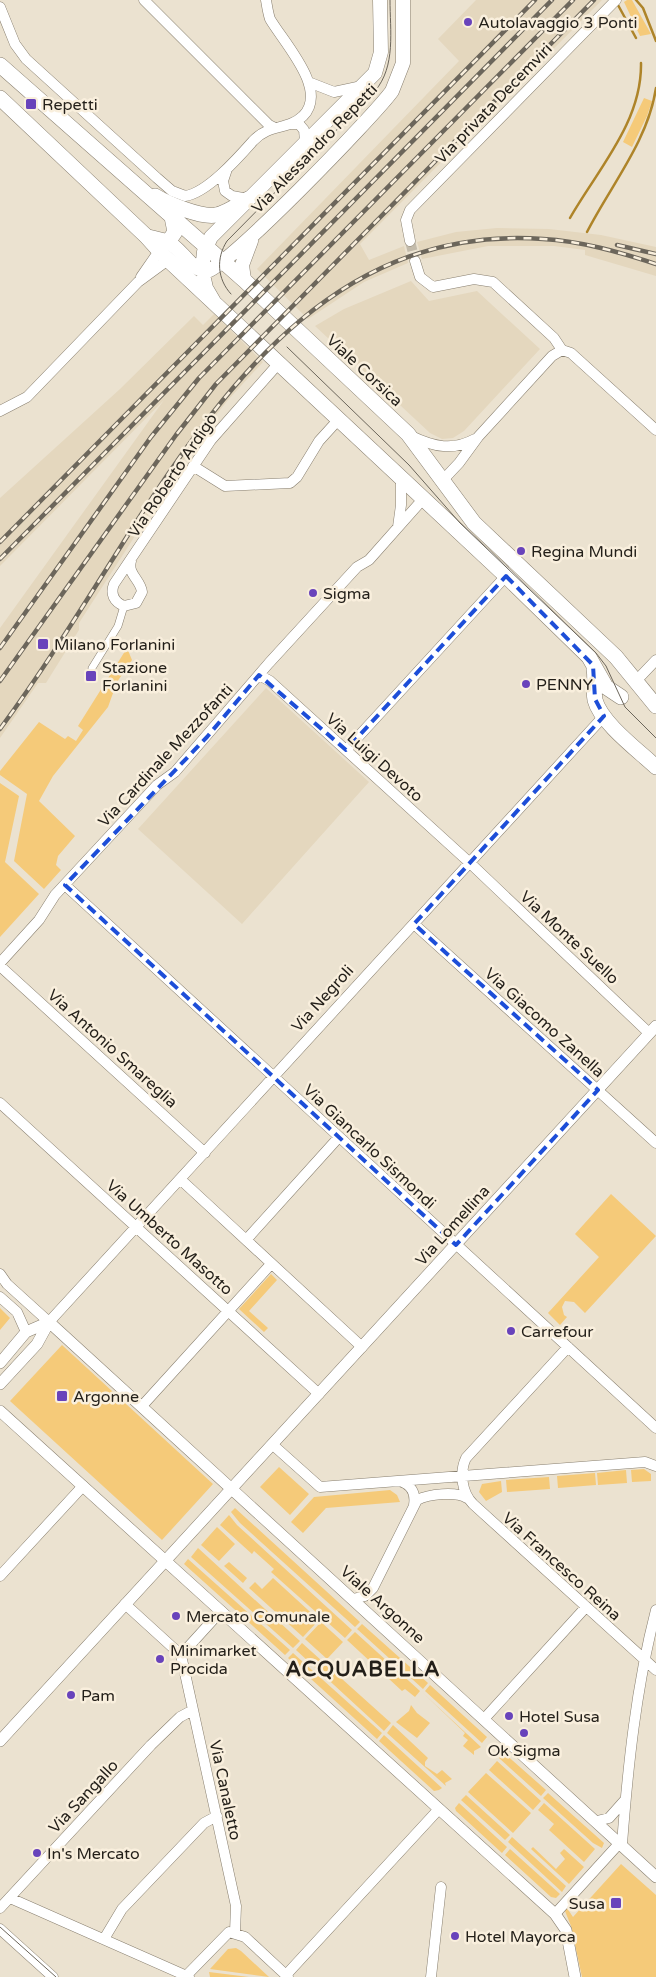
<svg xmlns="http://www.w3.org/2000/svg" width="656" height="1977" viewBox="0 0 656 1977" font-family="'Varela Round',sans-serif">
<rect width="100%" height="100%" fill="#ebe2d0"/>
<path fill="#e4d7be" d="M476 0H602L360 244 369 260 404 246 408 263 364 282 308 319 257 269 459 61 438 39Z
M497 228 549 229 601 235 656 247V276L585 255V250L554 246H488L422 259 417 242 456 232Z
M411 281 429 301 477 291 540 349 464 431 453 438 442 439 430 433 315 326 344 309Z
M214 314 263 362 228 400 200 435 79 623V630L46 683H38L0 738V628L164 400 0 566V498L120 389 194 316 203 325Z
M266 688 369 782 242 924 138 829Z"/>
<path fill="#f5ca79" d="M627 0H632L651 34 640 36 624 2Z
M644 98 652 101 647 116 632 147 623 142Z
M127 648 132 660 117 682 108 707 53 776 39 801 75 836 58 856 56 865 61 870 44 889 14 861 27 794 0 775V771L39 722 65 739 68 736 76 741 83 730 78 726Z
M0 783 19 796 5 862 39 894 0 937Z
M611 1194 656 1236 585 1313 574 1302 565 1301 562 1307 564 1315 567 1317 560 1325 548 1313 599 1257 575 1234Z
M271 1274 277 1280 249 1311 268 1328 264 1332 239 1309Z
M0 1308 10 1318 0 1330Z
M62 1345 213 1484 162 1540 10 1401Z
M279 1467 309 1494 290 1515 260 1487Z
M644 1469 651 1474V1481L632 1482 631 1470Z
M626 1470 627 1483 598 1485 597 1473Z
M595 1473 596 1485 558 1488 557 1476Z
M549 1477 550 1489 507 1492 506 1480Z
M501 1481 502 1492 486 1501 479 1492 482 1484Z
M390 1490 397 1495 400 1502 326 1508 303 1533 291 1522 314 1497Z
M235 1508 360 1622 355 1627 240 1523 231 1512Z
M229 1515 237 1525 352 1630 345 1638 271 1572 274 1569 254 1551 252 1554 220 1525Z
M217 1527 235 1544 219 1561 201 1545Z
M198 1548 300 1641 293 1648 191 1557Z
M188 1559 290 1650 285 1655 184 1564Z
M229 1562 247 1578 243 1583 224 1566Z
M273 1578 319 1620 303 1637 249 1588 255 1582 262 1589Z
M321 1622 343 1642 327 1659 305 1639Z
M362 1624 428 1683 423 1689 357 1629Z
M355 1632 420 1691 415 1697 405 1689 402 1691 347 1640Z
M302 1643 391 1723 384 1731 296 1650Z
M293 1653 382 1733 377 1739 288 1658Z
M430 1685 487 1737 482 1743 425 1691Z
M423 1693 481 1747 474 1751V1755L463 1746 468 1740 463 1736 465 1733Z
M411 1705 417 1713 430 1723 417 1738 396 1722 409 1711Z
M393 1725 428 1758 425 1762V1766L437 1774 442 1770 452 1779 445 1783 446 1786 387 1733Z
M384 1735 442 1788 439 1790 434 1791 379 1741Z
M504 1753 546 1790 541 1796 499 1758Z
M497 1761 541 1801 533 1810 489 1770Z
M486 1773 531 1813 513 1833 468 1792Z
M548 1793 604 1843 602 1848 593 1843 543 1798Z
M466 1795 510 1835 505 1840 461 1800Z
M459 1803 507 1847 502 1853 456 1811 455 1808Z
M544 1803 595 1849 584 1862 549 1830 554 1824 538 1810Z
M512 1837 566 1886 562 1892 508 1842Z
M533 1847 556 1869 565 1859 560 1853 564 1849 584 1867 569 1884 531 1849Z
M510 1849 560 1894 556 1898 551 1897 505 1855Z
M621 1864 656 1895V1977H582L571 1926 565 1911 567 1908 573 1917Z
M236 1948 241 1951 269 1977 210 1969 228 1949Z
M209 1972 249 1977H210Z"/>
<g fill="none" stroke-linecap="round" stroke-linejoin="round">
<path stroke="#ae8429" stroke-width="2.5" d="M636 0 643 8 656 41
M618 5 636 38
M570 218C598 169 642 122 641 63
M587 232C611 185 648 141 656 88"/>
<path stroke="#c3bbab" stroke-width="10" stroke-dasharray="10 5" stroke-linecap="butt" d="M410 241 415 261"/>
<g stroke="#887f6f" stroke-width="8">
<path id="pedestrian" d="M92 668 118 626 124 606"/>
</g>
<g stroke="#887f6f" stroke-width="11">
<path id="minor" d="M144 0 269 125 275 128
M0 7 15 44 26 59 157 178 172 191 185 196C207 193 238 158 253 141 270 123 287 131 303 116 329 90 284 43 270 19 268 13 267 6 266 0
M311 83 334 92 362 86
M291 124H299L304 130 305 141 302 145
M227 169 223 181 225 191 232 196 248 199
M410 241 406 220 410 210 616 0
M415 261 420 277 433 287 474 279 493 282 554 338 562 350 571 353 656 430
M141 277 159 251
M0 411 27 397 138 282 168 260
M411 436C434 447 453 451 475 439
M193 466 225 486 290 483 297 477 319 441 339 419
M443 480 459 463 478 437 552 356 562 350
M398 527 401 505V477
M131 561C127 574 141 580 142 592L136 603 124 606C114 602 110 594 114 584L211 440 279 363
M259 675 270 681 470 863 649 1033
M636 681 656 660
M346 750 506 576
M65 885 656 1428
M414 924 656 1143
M0 963 39 920 55 895 157 785 175 772 269 663 357 567 369 560 424 498
M0 966 205 1153
M0 1103 319 1394
M180 1179 362 1347
M246 1240 339 1137
M0 1274 7 1284 49 1322 604 716
M0 1297 17 1312 26 1332
M568 1347 466 1458C459 1473 462 1493 473 1504L656 1670
M142 1406 271 1264
M273 1445 320 1487 645 1462 656 1466
M399 1481C411 1484 416 1493 414 1505
M0 1576 83 1486
M353 1599 365 1596 373 1588 417 1500C429 1494 456 1491 467 1498
M125 1604 181 1655
M181 1655 236 1906 235 1932
M181 1655 221 1611
M484 1719 586 1607
M597 1821 609 1818 625 1800
M10 1898 189 1977
M0 1908 151 1745 180 1717 193 1710
M555 1914 616 1847 622 1844C628 1766 636 1687 656 1610
M0 1929 53 1977
M104 1939 122 1909 204 1823 217 1816
M286 1975 439 1809
M185 1977 229 1932 245 1937 288 1977
M431 1977 441 1887"/>
</g>
<g stroke="#887f6f" stroke-width="12">
<path id="tertiary" d="M49 1322 656 1877
M0 1363 26 1332 49 1322
M0 1384 37 1344 49 1322
M0 1411 555 1914 566 1930 575 1977
M0 1741 656 1026"/>
</g>
<g stroke="#887f6f" stroke-width="15">
<path id="secondary" d="M146 236C153 238 161 239 168 242 181 248 191 271 207 271 224 271 376 114 392 91L403 63V0
M244 280 242 265 251 241
M213 300 206 288 202 270 204 252 211 237 375 73 381 52 380 0"/>
</g>
<g stroke="#887f6f" stroke-width="16">
<path id="primary" d="M0 65 244 280 408 434 474 523 616 657 656 706
M0 98 146 236 164 256 506 576 589 657 606 687 621 697
M155 196C168 204 202 218 216 215 227 213 239 204 248 199
M168 242 175 232 172 217
M594 669C596 679 593 690 595 700 601 723 639 751 656 767"/>
</g>
<use href="#pedestrian" stroke="#fff" stroke-width="7"/>
<use href="#minor" stroke="#fff" stroke-width="10"/>
<use href="#tertiary" stroke="#fff" stroke-width="11"/>
<use href="#secondary" stroke="#fff" stroke-width="14"/>
<use href="#primary" stroke="#fff" stroke-width="15"/>
<path stroke="#6c665b" stroke-width="1" d="M231 294C217 279 216 258 227 241L375 91C396 66 390 31 390 0
M287 347 409 465 460 523 596 653 606 666 625 707 656 738
M0 1927 56 1977"/>
<g stroke="#6c665b" stroke-width="4.5">
<path id="rail" d="M617 245 656 254
M0 542 535 0
M0 559 552 0
M0 648 151 437 199 378 573 0
M0 681 176 435 216 384 594 0
M0 729C48 664 91 593 135 524 231 375 344 225 543 239 581 241 619 252 656 264"/>
</g>
<use href="#rail" stroke="#f9efdd" stroke-width="2.5" stroke-dasharray="8" stroke-linecap="butt"/>
</g>
<path fill="none" stroke="#1d4ed8" stroke-width="4" stroke-dasharray="10 6" stroke-linejoin="round" d="M506 576 593 665 595 699 604 716 414 924 598 1090 456 1245 65 885 207 737 259 675 346 750Z"/>
<g fill="#6843bb" stroke="#f9efdd" stroke-width="2">
<circle cx="468" cy="22" r="5"/>
<rect x="25" y="98" width="12" height="12" rx="2.5"/>
<circle cx="521" cy="551" r="5"/>
<circle cx="313" cy="593" r="5"/>
<rect x="37" y="638" width="12" height="12" rx="2.5"/>
<rect x="85" y="670" width="12" height="12" rx="2.5"/>
<circle cx="526" cy="684" r="5"/>
<circle cx="511" cy="1331" r="5"/>
<rect x="56" y="1390" width="12" height="12" rx="2.5"/>
<circle cx="176" cy="1616" r="5"/>
<circle cx="160" cy="1659" r="5"/>
<circle cx="71" cy="1695" r="5"/>
<circle cx="509" cy="1716" r="5"/>
<circle cx="524" cy="1733" r="5"/>
<circle cx="37" cy="1853" r="5"/>
<rect x="610" y="1897" width="12" height="12" rx="2.5"/>
<circle cx="455" cy="1936" r="5"/>
</g>
<g text-anchor="middle" stroke-width="5" stroke-linejoin="round" paint-order="stroke">
<g font-size="16" fill="#231f19" stroke="#f9efdd" text-anchor="start">
<text x="478" y="28">Autolavaggio 3 Ponti</text>
<text x="42" y="110">Repetti</text>
<text x="531" y="557">Regina Mundi</text>
<text x="323" y="599">Sigma</text>
<text x="54" y="650">Milano Forlanini</text>
<text x="102" y="673">Stazione<tspan x="102" dy="18">Forlanini</tspan></text>
<text x="536" y="690">PENNY</text>
<text x="521" y="1337">Carrefour</text>
<text x="73" y="1402">Argonne</text>
<text x="186" y="1622">Mercato Comunale</text>
<text x="170" y="1656">Minimarket<tspan x="170" dy="18">Procida</tspan></text>
<text x="81" y="1701">Pam</text>
<text x="519" y="1722">Hotel Susa</text>
<text x="524" y="1756" text-anchor="middle">Ok Sigma</text>
<text x="47" y="1859">In's Mercato</text>
<text x="605" y="1909" text-anchor="end">Susa</text>
<text x="465" y="1942">Hotel Mayorca</text>
</g>
<g font-size="16" fill="#231f19" stroke="#f9efdd">
<text transform="translate(493 103) rotate(-46)" y="6">Via privata Decemviri</text>
<text transform="translate(314 148) rotate(-46)" y="6">Via Alessandro Repetti</text>
<text transform="translate(365 370) rotate(43)" y="6">Viale Corsica</text>
<text transform="translate(172 475) rotate(-56)" y="6">Via Roberto Ardigò</text>
<text transform="translate(165 755) rotate(-47)" y="6">Via Cardinale Mezzofanti</text>
<text transform="translate(375 757) rotate(42)" y="6">Via Luigi Devoto</text>
<text transform="translate(570 937) rotate(43)" y="6">Via Monte Suello</text>
<text transform="translate(322 998) rotate(-48)" y="6">Via Negroli</text>
<text transform="translate(545 1022) rotate(42)" y="6">Via Giacomo Zanella</text>
<text transform="translate(113 1048) rotate(42)" y="6">Via Antonio Smareglia</text>
<text transform="translate(370 1146) rotate(43)" y="6">Via Giancarlo Sismondi</text>
<text transform="translate(452 1225) rotate(-48)" y="6">Via Lomellina</text>
<text transform="translate(170 1237) rotate(42)" y="6">Via Umberto Masotto</text>
<text transform="translate(562 1566) rotate(42)" y="6">Via Francesco Reina</text>
<text transform="translate(383 1604) rotate(42)" y="6">Viale Argonne</text>
<text transform="translate(226 1790) rotate(78)" y="6">Via Canaletto</text>
<text transform="translate(83 1796) rotate(-47)" y="6">Via Sangallo</text>
</g>
<g font-size="21" font-weight="bold" letter-spacing="1" fill="#231f19" stroke="#f9efdd">
<text x="363" y="1676">ACQUABELLA</text>
</g>
</g>
</svg>
